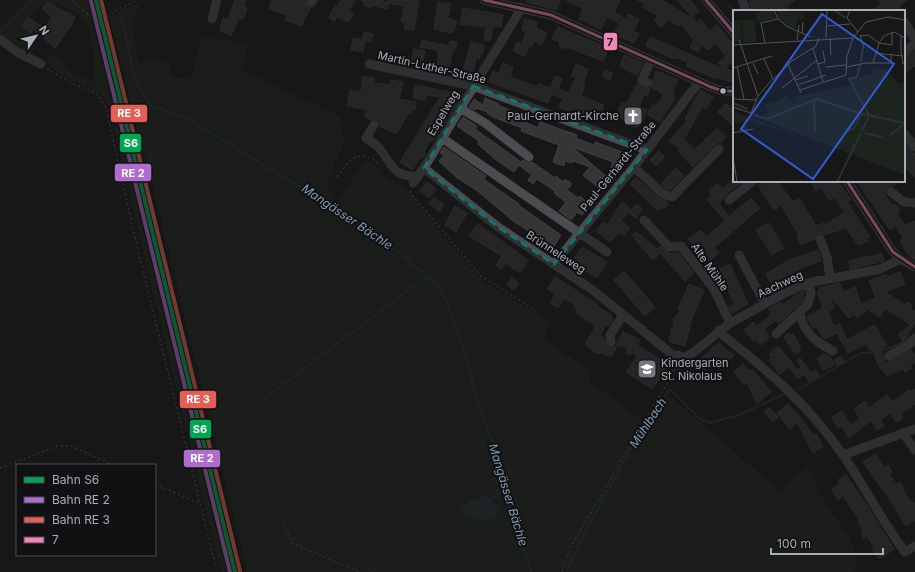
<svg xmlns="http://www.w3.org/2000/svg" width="915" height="572" viewBox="0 0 915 572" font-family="Inter,sans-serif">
<rect width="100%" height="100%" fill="#171717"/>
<path fill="#1d241e" d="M28 0H91L230 572H221L107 101 95 89 73 81 57 72 46 62 48 55 58 58 69 71 95 82C95 63 95 27 77 14 68 8 58 4 48 1L28 17 22 26 31 33 36 41 33 51 28 54 0 34V28Z
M143 0 131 21 139 64 149 59 169 63 174 78H191L202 36 248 44 241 69 339 116 344 142 326 185 337 202 365 160 382 170 383 175 408 190 441 233 483 281 546 320 550 319 544 339 589 371 590 381 650 426 669 395 780 491 807 466C813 478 818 491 825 503 840 527 859 539 855 572H247L160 215 109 17Z"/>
<path fill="#2a3239" d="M482 496H487L492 500 498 510 496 516 482 521 462 512 464 505 471 500H479Z"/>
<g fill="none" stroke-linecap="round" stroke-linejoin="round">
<path stroke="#2a3239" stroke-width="2" d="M122 18 135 81 150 105 192 121 281 176 331 204 384 240 436 284 445 298 462 343 479 405 498 457 509 503 514 515 515 524 531 572
M880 351 892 347 909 339
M799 389 861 353 876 352
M261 401 411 288 429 278
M492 499 504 480
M365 568 373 572
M567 572 579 544 629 452 670 389 699 418 710 423 739 415 782 395"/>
</g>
<path fill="#353536" stroke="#3f4043" d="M235 0H246L243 7 247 8 243 19 239 18 231 36 220 30 223 18 228 20Z
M272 0H304L306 1V6L311 9 309 10 301 26 286 20 288 15 269 9Z
M341 0H355L349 12 353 14 349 22 337 17 335 21 329 18 335 5 338 7Z
M362 0H383V1L388 3V0H419L414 30 404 29 405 22H401L404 6 389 3 388 9 372 5 371 8 364 6 365 3 362 2Z
M527 0H560L556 10 527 2Z
M566 0H620L614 12 626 19 628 14 639 20 633 31 639 34 634 43 614 34 619 23 606 17 601 29 579 19 583 9Z
M638 0H662L698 22 700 19 710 31 717 25 734 45 731 47 734 51V60L725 68 734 72 731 82 717 77 716 79 705 74 686 66 688 62 676 57 674 59 646 46 650 37 723 69 718 63 726 56 716 43 707 50 702 45 698 52 690 47 694 40 680 23 679 26 667 19 662 28 654 21 658 16 643 7 645 4Z
M677 0H690L699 11 692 17Z
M753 0H795L787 5 790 11H771L769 7 759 11H752L749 2Z
M879 0H907L899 6 902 11H871L882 4Z
M48 1 65 13 66 11 75 17 71 26 55 48 34 29 31 33 22 27 28 17 44 28 52 17 42 9Z
M438 2 451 4 448 18 457 22 452 33 434 29Z
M463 8 503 15 501 27 493 26 490 41 484 40 486 27 460 24Z
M524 19 537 22 536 28 547 33 541 45 534 41 532 47 529 46 525 56 513 51 517 42 522 45 526 31 522 30Z
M558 27 608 48 603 61 567 47 566 49 559 46 560 42 552 39Z
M364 32 373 34 371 42 365 41 363 52 351 50 353 38 363 40Z
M422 40 449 46 450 41 457 42 456 48H453L449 69 437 67 439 53H437V50L420 47Z
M471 42 484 45 482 55 480 54 479 59 476 58 473 73 463 71Z
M414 49 425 51 422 64 411 62Z
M915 51V66L904 74V58Z
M624 55 643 63 637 76 620 66Z
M503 63 513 67 510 77 537 87 539 84 550 88 555 76 562 79 558 89 569 93 576 77 571 76 576 64 588 69 583 84 585 85 581 96 604 105 599 117 595 115 594 118 571 109V112L559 107 563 98 551 94 548 103 489 82 493 71 499 73Z
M605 70 612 73 610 80 602 76Z
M656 71 660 73V72L678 80 672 91 675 92 673 96 675 98 660 122 647 114 653 104 656 106 664 94 651 88Z
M363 76 374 78V83L390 85 391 80 403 82 399 99 416 102 415 110H412L411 114 409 113 396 134 380 126 377 120H371L364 116 368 110 347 106 350 90 361 92Z
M637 84 650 89 647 96 644 95 639 107 647 110 642 123 638 127 627 125 628 121 620 118 621 115 618 110 622 103H627Z
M415 85 460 94 459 100 433 141 431 140 424 152 426 154 422 159 420 158 412 170 400 162 440 97 426 95 425 100 413 98Z
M700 90 713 97 706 109 702 107 684 139 694 150 717 129 726 137 720 143 719 141 693 167 678 151 680 149 669 141 687 121 685 119Z
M485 98 499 104V106L527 116 525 122 538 128 540 122 577 135 576 138 594 145 595 142 628 154 625 163 614 176 610 172 613 162 572 147 608 178 599 188 583 175 590 167 573 161 572 163 565 161 564 166 553 162 559 145 521 131 522 128 493 117 487 113 488 112 476 108 475 110 469 107 474 99 483 105Z
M726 103 734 111V127L718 112Z
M463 117 477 126 475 129 521 162 523 160 528 163 532 162 555 178 556 176 563 182 565 179 572 184 567 190 578 198 580 196 590 205 582 215 577 212 571 220 559 211 566 202 554 193 555 191 537 179 533 184 528 180 532 175 519 165 514 172 495 159 478 144 479 141 457 126Z
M904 143 915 154V178L904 165Z
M444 147 486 176 484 178 486 181 519 204 518 205 561 235 554 246 549 245 512 220 479 192 456 177 439 161 444 155 440 153Z
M659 151 664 157 656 166 650 160Z
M676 168 684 176 670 190 666 189 661 184Z
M636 178 659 198 667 202 668 204 664 209 662 207 657 210 630 184Z
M732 181H743L725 195 719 204 729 217 751 198 760 208 714 248 719 253 708 262 702 255 699 257 692 248 694 246 688 239 700 230 706 237 725 221 707 199 712 195 709 191 717 183 722 189Z
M764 181H777L793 202 799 198 816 226 824 223 825 225 845 212 835 197 830 201 821 187 816 191 810 181H836L840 187 841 185 851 200 847 202 870 237 867 239 868 241 858 245 846 228 824 235 818 233 814 239 801 245 797 236 799 235 781 205 774 210 761 190 759 185Z
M861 181H900L893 186 888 187 884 193 892 205 895 204 900 211 897 214 905 225 915 221V260L907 253 900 240 903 238 896 226 890 230 862 189 858 183Z
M427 182 436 189 429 198 420 191Z
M434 197 444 205 440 212 429 203Z
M622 202 631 209 621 221 630 228 624 236 619 232 610 242 596 231 603 222 607 225Z
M636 204 642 209 636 218 629 213Z
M455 206 467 213 456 232 445 225Z
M769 223 784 248 772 255 756 230Z
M478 224 524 257 523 258 528 261 520 273 506 263 501 269 496 265 502 256 469 236Z
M636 232 658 249 660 246 670 254 678 252 694 273 685 281 660 253 653 260 632 235Z
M582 247 607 262 597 278 572 262Z
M818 250 821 261 803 267 772 286 766 274 787 261Z
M881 253 884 261 850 269 849 261 869 256 870 257Z
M730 264 748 304 732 313 729 307 735 304 717 270Z
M624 271 655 307 645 316 614 280Z
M900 272 905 284 886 292 905 305 907 302 912 305 910 308 915 311V323L908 334 909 335 903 341 898 334 911 325 885 308 880 317 862 305 866 311 857 318 854 314 849 318 829 295 834 308 828 312 834 326 840 324 847 340 874 325 887 345 881 349 886 363 911 350 915 356V362L910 366 911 368 905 372 902 369 887 376 878 365 873 349 870 351 866 344 848 353 837 333 824 339 817 327 813 328 807 317 823 308 817 292 820 290 819 288 840 283 844 292 855 287 861 304 876 298 869 281 886 274 888 277Z
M511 277 519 283 514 290 507 285Z
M555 277 597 304 596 306 612 315 610 317 613 319 609 326 606 325 600 335 604 338 608 347H617L612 355 608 356 601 352 600 354 594 352 585 344 596 326 576 313 578 310 574 307 575 305 564 298 558 308 550 303 556 294 547 289Z
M689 284 704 290 691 321 685 346 670 342 669 338 671 335 672 327 674 324 673 319 681 310 678 309Z
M804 291 803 301 778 324 776 320 764 329 770 337 761 345 757 340 754 342 744 330 753 322 757 326 772 314 768 309 781 302 783 305 796 295Z
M623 332 640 340 637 345 668 365 652 389 626 372 638 355 633 352 631 355 626 353 628 349 622 345 621 347 616 345Z
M789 333 791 336 793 334 800 346 799 347 801 350 795 354 784 337Z
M719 343 728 352 729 351 734 355 725 363 716 356 707 364 709 366 701 374 693 365Z
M778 346 798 370 801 367 797 360 800 358 811 373 816 370 819 376 809 382 804 374 798 379 789 367 780 374 769 360 772 358 769 354Z
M825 354 830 356 834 365 823 370 817 358Z
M841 356 844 362 837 366 834 360Z
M743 364 749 371 752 369 771 392 757 404 747 383 744 385 734 372Z
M915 389V404L900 414 903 418 896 422 890 413 880 420 884 426 877 430 871 420 849 438 842 426 838 428 832 417 842 411 851 425 860 419 854 409 865 401 869 408 887 395 892 402 909 390 911 392Z
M788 404 802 419 813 436 816 434 823 446 813 453 797 423 790 429 777 413Z
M769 408 778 417 773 422 764 412Z
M876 454 884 468 888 465 892 472 889 474 896 484 900 482 903 486 902 488 910 501 912 500 915 504V520L906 526 885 492H884L863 462Z
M846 475 868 507 894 549 881 558H878L872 548 874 547 867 536 863 539 862 529 858 522 860 521 843 496 838 500 832 490 840 482 838 480Z"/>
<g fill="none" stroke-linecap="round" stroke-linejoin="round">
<path stroke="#4d4e52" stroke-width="1.5" stroke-dasharray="2 3" stroke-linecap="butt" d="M71 0 92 17 96 16
M729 6 734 12
M111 13 137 0
M47 69 72 83 96 93 106 108 136 242 217 572
M337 177C352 157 355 149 379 163
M410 191 413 196 481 276 539 313
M0 468 58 446H71L114 465
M155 484 201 504
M284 524 292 543 360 572
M562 572 570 548 673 373 676 365"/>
<path stroke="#4b4c50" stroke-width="9" d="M484 0 551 15 711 87 723 91H734
M706 0 734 33
M742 0 746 11
M311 3 313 0
M212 19 217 0
M904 21 915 40
M0 39 17 52 41 64
M904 52 915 44
M369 64 473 86 647 150
M648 83 642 80 651 60
M460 108 485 123 529 157
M374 125 366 138C370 141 376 144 379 148 393 165 392 177 418 176
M904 133 915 147
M442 138 607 252
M634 167 663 194 672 197 719 149
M424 168 498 227 594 291 674 356
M847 181 893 252 901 259 915 267
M413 183 424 168 518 14 520 7
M891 192 904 202 915 203
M729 200 753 181
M644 220 669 247 681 246 714 289 730 323
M820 239 827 257 830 278
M739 255 765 304
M554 264 634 167 699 82
M799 313C806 334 814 341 833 351
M719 330 725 337C770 372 811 408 843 455 865 487 882 521 905 552L915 546
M776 334 808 304 811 293 808 283
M611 342 610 335 623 315
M672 360a5 5 0 1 1 10 0a5 5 0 1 1-10 0Z
M889 356 910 344 915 338
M682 359 694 352 730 323 783 294 808 283 880 269 901 259
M903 433 915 450
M843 455 915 429"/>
<g stroke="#111113" stroke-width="6">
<path id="bus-1" d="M484 0 551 15 711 87 723 91H734
M706 0 734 33
M847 181 893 252 915 267"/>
</g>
<use href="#bus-1" stroke="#f286b7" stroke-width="3"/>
<g stroke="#111113" stroke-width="7">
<path id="rail-1" d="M96 0 235 572"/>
</g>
<g stroke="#111113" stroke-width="7">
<path id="rail-2" d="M91 1 230 572"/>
</g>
<g stroke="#111113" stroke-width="7">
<path id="rail-3" d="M101 0 240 571"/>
</g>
<use href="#rail-1" stroke="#00a651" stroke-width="4"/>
<use href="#rail-2" stroke="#b06ccc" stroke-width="4"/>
<use href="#rail-3" stroke="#e45f53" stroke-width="4"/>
</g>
<path d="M0 0H915V572H0ZM473 86 647 150 554 264 498 227 424 168Z" fill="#171717" fill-opacity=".55" fill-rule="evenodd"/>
<path fill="none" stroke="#0f766e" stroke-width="3" stroke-dasharray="8 5" stroke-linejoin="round" d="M473 86 647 150 554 264 498 227 424 168Z"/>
<defs>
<g id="church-square" transform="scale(1)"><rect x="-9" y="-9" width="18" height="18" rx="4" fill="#757880" stroke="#111113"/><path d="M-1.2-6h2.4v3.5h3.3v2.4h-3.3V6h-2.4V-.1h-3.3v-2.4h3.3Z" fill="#fff"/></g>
<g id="school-square" transform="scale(1)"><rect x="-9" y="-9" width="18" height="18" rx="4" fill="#757880" stroke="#111113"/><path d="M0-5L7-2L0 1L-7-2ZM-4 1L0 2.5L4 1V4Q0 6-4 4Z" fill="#fff"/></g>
</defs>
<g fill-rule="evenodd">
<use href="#church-square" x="633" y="116"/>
<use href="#school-square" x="647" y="369"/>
</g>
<circle fill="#a8adb8" stroke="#111113" stroke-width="1.5" cx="723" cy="91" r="3.5"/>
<g text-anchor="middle" stroke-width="4" stroke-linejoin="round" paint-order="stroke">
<g font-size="11" fill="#a8adb8" stroke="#111113">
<text transform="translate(432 67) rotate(13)" y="4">Martin-Luther-Straße</text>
<text transform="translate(443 113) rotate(-59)" y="4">Espelweg</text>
<text transform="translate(618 166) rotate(-51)" y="4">Paul-Gerhardt-Straße</text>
<text transform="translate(556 252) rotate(33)" y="4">Brünneleweg</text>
<text transform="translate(710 267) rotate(55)" y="4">Alte Mühle</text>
<text transform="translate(780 284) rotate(-25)" y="4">Aachweg</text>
</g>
<g font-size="11" fill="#a8adb8" stroke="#111113" text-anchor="end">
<text x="619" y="120">Paul-Gerhardt-Kirche</text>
<text x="661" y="367" text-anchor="start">Kindergarten<tspan x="661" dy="13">St. Nikolaus</tspan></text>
</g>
<g font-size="12" font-style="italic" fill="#7f9bb3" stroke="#111113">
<text transform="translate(347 217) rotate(34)" y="4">Mangässer Bächle</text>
<text transform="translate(648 423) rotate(-57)" y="4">Mühlbach</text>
<text transform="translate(508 495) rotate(73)" y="4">Mangässer Bächle</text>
</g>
</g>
<g transform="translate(733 10)">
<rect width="172" height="172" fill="#171717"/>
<path d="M33 0H40L42 8 24 13 22 3ZM42 0 71 3 70 10 65 9 62 19 55 17 45 7V3ZM8 10 9 32 0 33V11ZM9 10H22L23 32 10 33ZM138 58 154 60 166 74 172 72V165L20 106 21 101 28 107 34 104 35 101 31 97 36 91 38 94 53 86 63 94 61 87 119 75 117 69 139 64ZM0 101 19 108 117 146 31 114 20 118 27 114 20 110 13 113 14 118 18 119 12 121 10 112 0 114Z" fill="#1d241e"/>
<path fill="none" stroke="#2a3239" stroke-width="2" d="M101 0 113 8M128 52 130 38M127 55 124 67 116 69 136 105M81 90 82 121M0 93 15 99M21 105 35 109 83 89 133 105M134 105 172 113M129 121 136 106M112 123 121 118 129 103M132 123 149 127M156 126 170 115M104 172 128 123"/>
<path fill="none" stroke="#515357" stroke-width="1" d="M41 0 45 9 55 17 78 27M117 0 114 8 125 22M94 16 117 14M69 24 70 12M127 25 131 38M127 26 135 25 146 33 159 35V22M168 26V42L170 54H172M93 28 94 0M97 28 98 45M120 28 133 12 155 7 172 10M6 30 25 86M64 30 66 15M32 33 28 13 45 9M0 35 120 28M80 38 90 72M142 43 170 46M31 49 40 69M20 53 25 64M140 53 146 33 151 26 161 22 172 28M55 54 68 83M85 54 92 52 90 41M4 57 11 89M93 57 113 55M113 57 133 53H158V44M0 58 39 46M113 65 114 46 120 28M62 70 75 66M65 75 93 65M49 78 84 50M67 80 113 65M0 89 23 90M0 97 18 103 25 86 37 72 59 51 83 36 86 28M0 123 20 119M0 147 4 172"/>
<path fill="#325cd3" fill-opacity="0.15" stroke="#325cd3" stroke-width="2" d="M89 4 161 54 80 169 8 119Z"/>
<rect width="172" height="172" fill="none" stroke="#a8adb8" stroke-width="2"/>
</g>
<g stroke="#111113" stroke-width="1.5">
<rect x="603" y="32" width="15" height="19" rx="4" fill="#f286b7"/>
<rect x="110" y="104" width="38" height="19" rx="4" fill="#e45f53"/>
<rect x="119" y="133" width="23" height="20" rx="4" fill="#00a651"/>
<rect x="114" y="163" width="38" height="19" rx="4" fill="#b06ccc"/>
<rect x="179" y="390" width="38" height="19" rx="4" fill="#e45f53"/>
<rect x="189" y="419" width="23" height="20" rx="4" fill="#00a651"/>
<rect x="183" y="449" width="38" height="19" rx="4" fill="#b06ccc"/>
</g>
<g font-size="11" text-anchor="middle" font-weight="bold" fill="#fff">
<text x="129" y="117">RE 3</text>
<text x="131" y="147">S6</text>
<text x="133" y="177">RE 2</text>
<text x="198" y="403">RE 3</text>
<text x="200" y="433">S6</text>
<text x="202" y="462">RE 2</text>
</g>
<g font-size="11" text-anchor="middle" font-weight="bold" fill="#111">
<text x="610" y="46">7</text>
</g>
<rect x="16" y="464" width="140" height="92" fill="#111113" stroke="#4d4f55"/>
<rect x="24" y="477" width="20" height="6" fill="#00a651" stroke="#4d4f55"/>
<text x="52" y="484" font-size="12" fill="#a8adb8">Bahn S6</text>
<rect x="24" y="497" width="20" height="6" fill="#b06ccc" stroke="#4d4f55"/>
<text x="52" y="504" font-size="12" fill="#a8adb8">Bahn RE 2</text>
<rect x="24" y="517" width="20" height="6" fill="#e45f53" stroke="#4d4f55"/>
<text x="52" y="524" font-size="12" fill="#a8adb8">Bahn RE 3</text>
<rect x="24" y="537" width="20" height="6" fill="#f286b7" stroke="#4d4f55"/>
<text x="52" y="544" font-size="12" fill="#a8adb8">7</text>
<g transform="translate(36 36) rotate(55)" stroke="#111113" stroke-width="3" paint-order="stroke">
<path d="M0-3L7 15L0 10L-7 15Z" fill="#a8adb8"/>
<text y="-6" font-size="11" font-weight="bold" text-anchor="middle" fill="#a8adb8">N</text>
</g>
<path d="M771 548v6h112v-6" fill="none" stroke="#a8adb8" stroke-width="2"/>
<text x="777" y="548" font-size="12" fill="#a8adb8" stroke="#111113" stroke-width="3" paint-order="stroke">100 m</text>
</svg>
